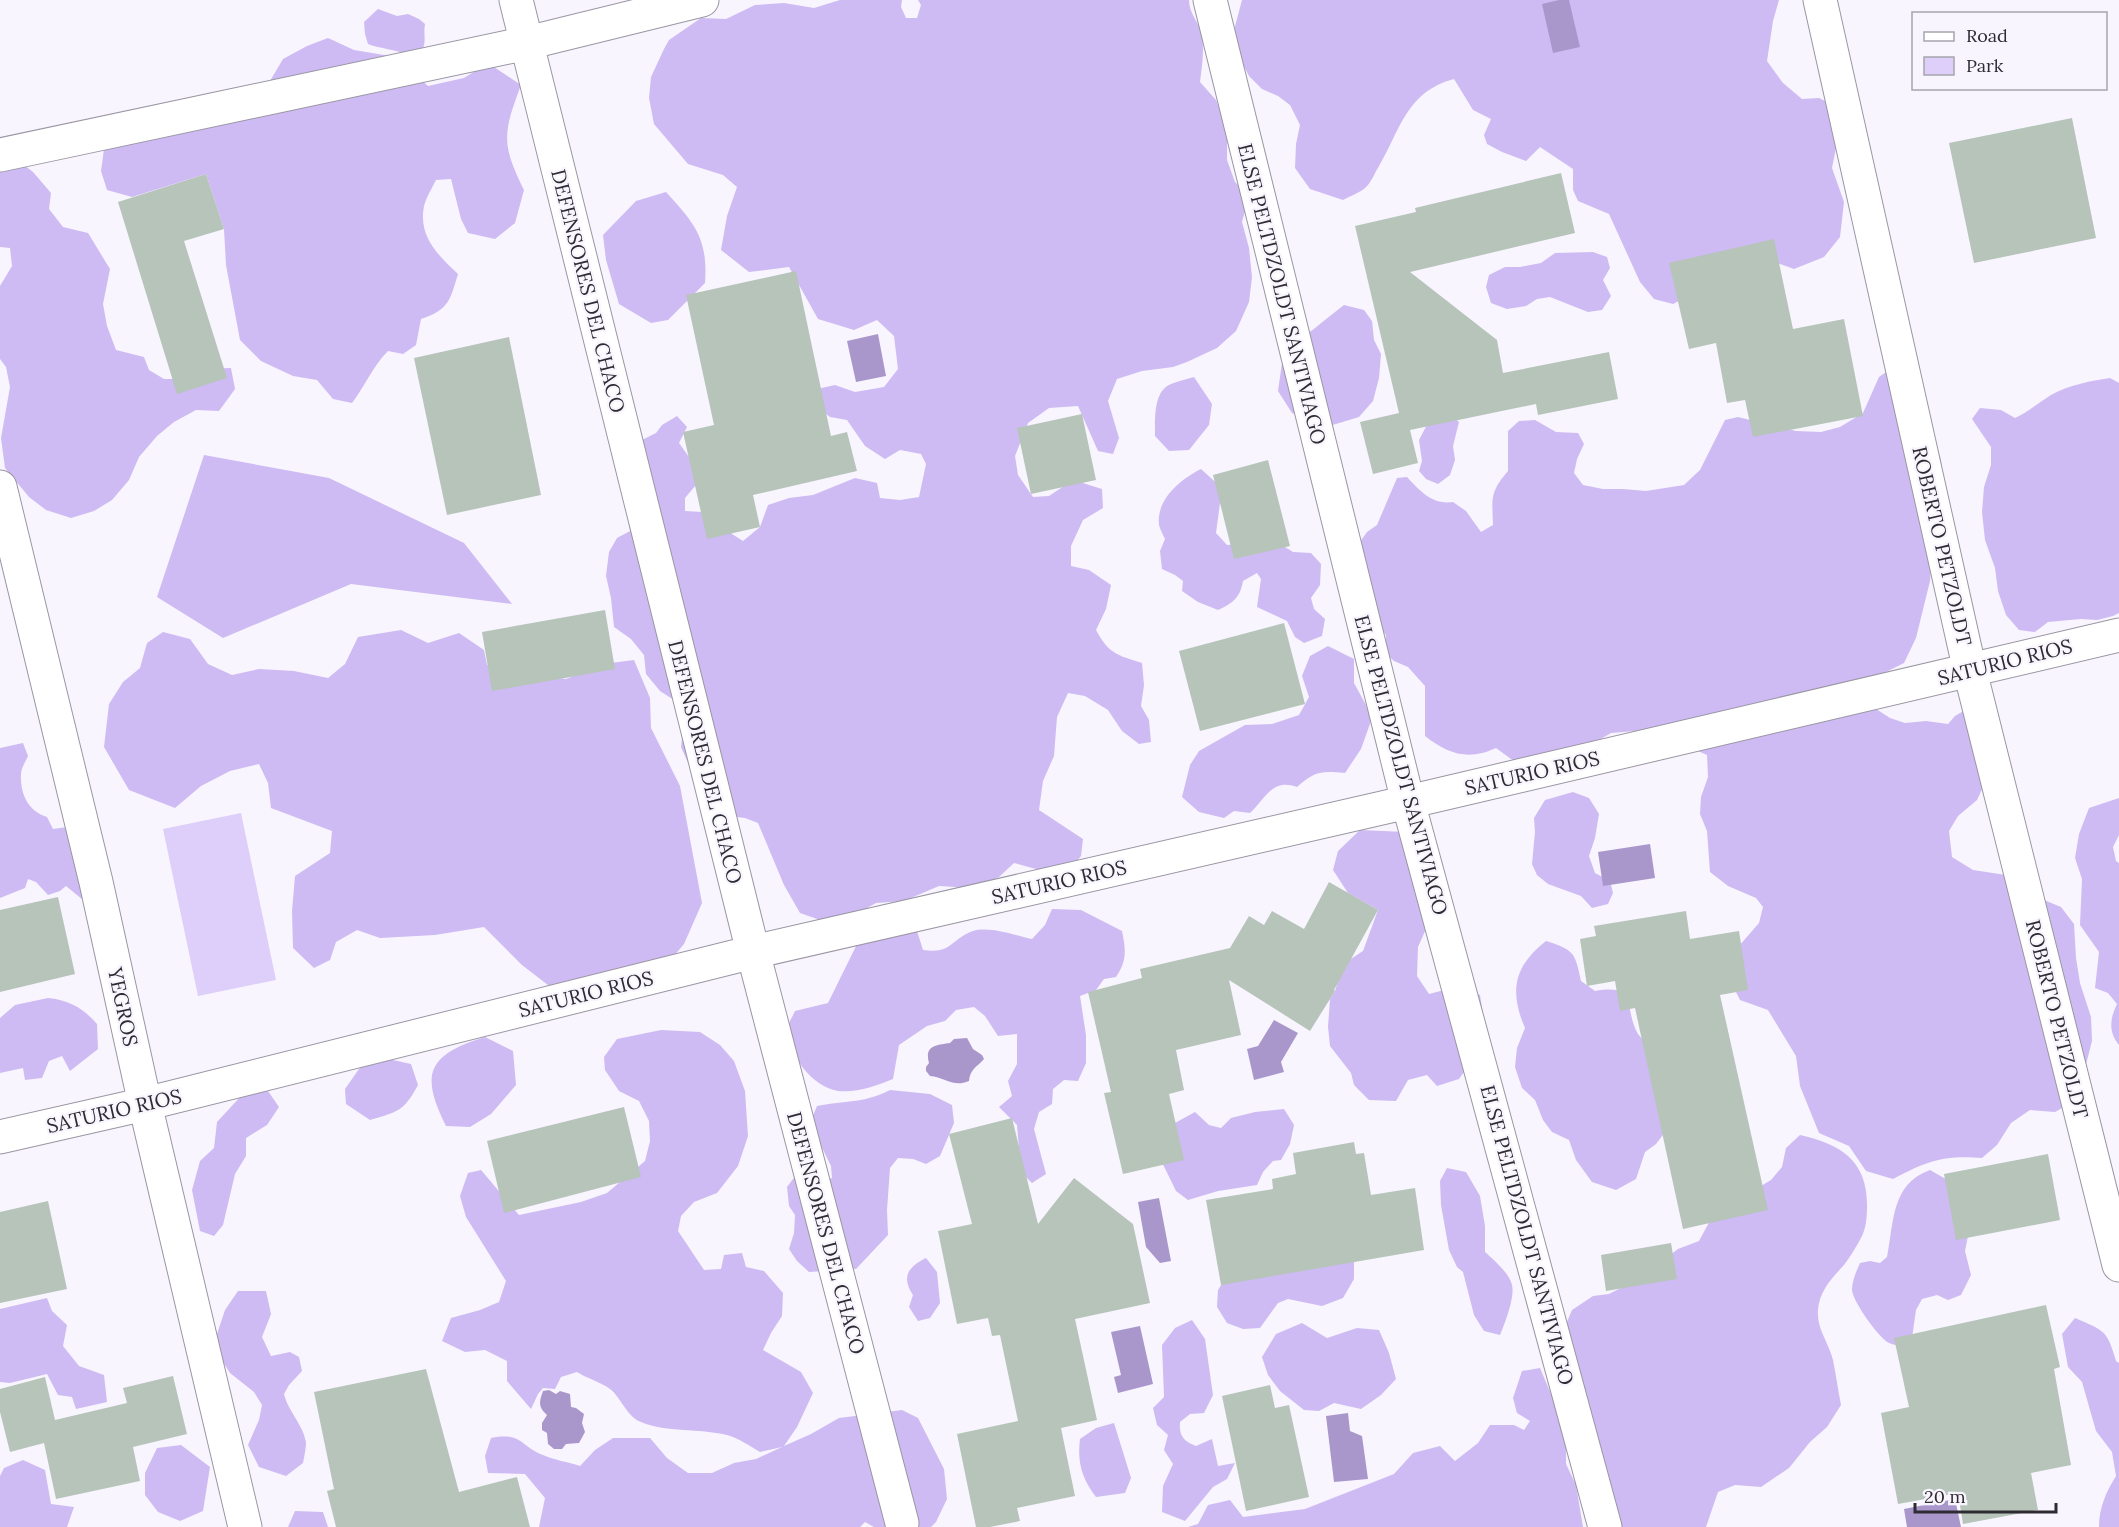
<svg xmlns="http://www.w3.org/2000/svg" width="2119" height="1527" viewBox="0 0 2119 1527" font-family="Lora,serif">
<rect width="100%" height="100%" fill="#f8f5fe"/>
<path fill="#ddcff9" d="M241 813 276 980 198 996 163 829Z"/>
<path fill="#cebbf3" d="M840 0H902L901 7 906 18H917L921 5 918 0H1189C1189 13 1198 21 1201 32 1205 48 1202 66 1200 82L1216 100 1227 128V160L1235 182 1249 196 1242 222 1249 248 1252 277 1249 302 1236 331 1217 348 1187 362 1173 367 1142 371 1117 379 1108 401 1119 438 1113 454 1098 451 1078 406 1049 408 1028 423 1015 456 1018 475 1033 497 1049 496 1073 480 1102 489 1103 508 1083 520 1071 546V566L1089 570 1111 585 1106 609 1096 630C1109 654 1117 655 1142 663L1144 685 1141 706 1149 720 1151 742 1139 744 1122 731 1108 710 1085 696 1068 693 1057 717 1054 756 1043 781 1039 810 1083 839 1081 856 1069 871 1036 869 1014 863 999 877 972 888 939 886 904 901 876 903 844 921H823L800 913 784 885 758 823 745 818 711 814 681 747 684 720 677 702 660 691 646 674 644 655 631 639 614 627 611 598 606 576 609 552 617 538 630 531 617 456 638 442 656 433 662 425 677 416 687 427 679 443 689 457 701 479 685 498V511L702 512 724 519 732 534 743 541 760 527 768 505 789 498 813 495 855 478 877 483 880 498 900 500 919 497 926 464 921 454 900 450 885 459 865 446 847 420 830 417 799 393 835 385 855 392 884 387 898 369 894 336 877 320 854 330 818 319 789 267 749 272 721 250 727 216 737 187 723 175 688 164 654 124 649 98 651 77 664 49 669 40 701 18 726 19 755 5 784 3 814 8Z
M1242 0H1779L1773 21 1767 61 1783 83 1802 99 1819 98 1835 106 1837 143 1832 168 1844 202 1840 237 1824 257 1794 269 1764 258 1673 304 1654 299 1640 282 1609 214 1578 201 1573 190V169L1540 147 1526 161 1502 152 1487 144 1484 135 1491 119 1473 110 1454 79C1407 91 1400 130 1379 166 1375 172 1372 181 1367 186 1362 192 1350 196 1343 200L1310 189 1295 168 1296 144 1300 125 1290 105 1278 96 1262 89 1249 76 1239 57 1233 34Z
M378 9 397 16 408 14 419 19 425 24C423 35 427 40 422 51L408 55C395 49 381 49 368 44L365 34 364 22Z
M328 38 354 50 396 57 428 86 464 78 488 63 521 85C503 133 501 144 524 190L515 223 495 239 468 233 461 219 451 179 436 180C432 188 426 198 424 206 418 237 438 255 458 274 450 300 449 310 421 319L416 345 403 354 388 351C373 366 365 386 352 403L333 399 317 380 293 376 261 361 240 340 226 265 224 229 206 174 132 197 107 190 101 171 104 149 251 113 283 59 307 46Z
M20 162 33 172 51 193 49 209 63 227 88 233 110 269 103 304 107 326 116 350 144 357 149 370 164 379H182L197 369 231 368 235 389 219 411 196 410 174 422 157 436 139 457 129 480 112 500 94 511 71 518 46 510 29 497 5 468 1 438 10 387 6 367 0 359V286L12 266 10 248 0 247V165Z
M666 192C695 224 708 238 705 283L668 320 651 323 619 304 606 260 603 235 636 201Z
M1593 252 1607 257 1610 268 1603 280 1611 296 1602 310 1588 312 1550 297 1537 299 1526 306 1507 309 1491 303 1486 287 1489 275 1505 267H1520L1541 263 1555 253Z
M1344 305 1364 310 1372 321 1374 340 1381 354 1379 378 1373 401 1359 417 1326 427 1292 413 1278 391 1284 349C1307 336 1323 321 1344 305Z
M1896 365 1920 374 1924 388 1925 407 1941 460 1943 477 1933 543 1930 581 1916 638 1904 663 1866 682 1870 705 1890 718 1905 723 1926 721 1948 724 1955 716 1972 706 1989 774 1977 800 1958 816 1949 831 1952 857 1973 870 2006 875 2025 892 2061 907 2074 924 2076 958 2080 983 2091 1017 2092 1041 2082 1080 2069 1104 2055 1112 2030 1110 2011 1123 1997 1145 1982 1158C1943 1155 1927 1161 1893 1179L1866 1171 1849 1146 1819 1133 1800 1086 1796 1056 1768 1010 1740 1000 1733 986 1739 946 1759 923 1763 907 1756 898 1728 886 1710 872 1707 831 1700 814 1701 797 1708 777 1707 755 1689 747 1659 750 1635 731 1611 733 1587 747 1526 766 1511 759 1496 748C1468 761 1448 754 1425 736V686L1408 667 1394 661 1385 653 1386 635 1373 620 1357 546 1367 532 1377 525 1397 478 1407 477C1420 491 1432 505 1453 502L1466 511 1481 532 1493 525C1492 498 1490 492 1508 471V431L1519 421 1535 420 1556 432 1578 433 1584 444 1577 459 1574 473 1583 485 1603 489H1623L1646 491 1684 485 1700 470 1725 420 1738 417 1796 431 1821 432 1840 427 1863 413 1879 377Z
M1194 377 1212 404 1209 425 1189 450 1169 451 1155 436C1155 420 1153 391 1171 384 1178 381 1187 379 1194 377Z
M2110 378 2119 383V613L2113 616 2097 620 2081 619 2048 622 2035 632 2019 630 2006 615 1998 591 1995 568 1985 540 1982 512 1984 487 1991 465V447L1972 419 1980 408 2001 410 2015 418C2028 412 2038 403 2051 395 2069 385 2090 381 2110 378Z
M1447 412 1459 422 1453 446 1455 460 1450 475 1438 484 1426 479 1419 471 1422 461 1419 440 1430 419Z
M204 455 329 478 464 543 512 604 351 584 223 638 157 597Z
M1201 469 1222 488 1216 533 1227 545 1277 542 1293 552 1311 553 1321 564 1320 585 1311 598 1314 609 1325 619 1322 636 1304 643 1295 637 1287 621 1257 607 1261 579 1257 573 1243 581C1240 598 1233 603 1218 610L1198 602 1182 591 1183 581 1175 575 1162 569 1160 551 1165 539C1163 535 1160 529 1159 525 1156 499 1181 479 1201 469Z
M401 630 428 643 459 633 484 650 487 665 500 670 566 679 603 664 634 660 650 698 651 728 680 786 702 903 684 944 657 976 566 999 522 965 484 927 435 935 380 938 357 930 336 942 330 960 314 968 293 948 292 911 295 876 330 853 332 831 271 808 268 783 259 764 230 771 201 786 175 808 129 790 104 747 109 704 123 682 140 668 147 643 163 632 190 639 208 664 232 675 259 669 294 671 328 678 345 664 358 637Z
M1328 646 1354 659V683L1366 705 1371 721 1361 749 1345 773C1320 771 1316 771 1297 787 1272 778 1266 798 1250 813L1234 811 1224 818 1199 812 1182 797 1190 765 1199 751 1245 725 1272 724 1299 715 1309 697 1302 676 1310 656Z
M23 743 28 756C26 761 21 768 21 774 20 794 28 811 47 817L53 829 82 825 88 904 66 886 60 891 48 895 36 882 28 879 25 888 0 898V748Z
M1573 792 1589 798 1599 814 1595 838 1589 856 1595 873 1610 881 1613 893 1608 904 1592 908 1581 896 1548 884 1537 875 1532 864 1535 832 1534 818 1545 800Z
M2119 798V835L2113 847 2116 861 2119 863V1045C2108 1031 2110 1019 2117 1004L2108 993 2095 988 2099 952 2080 925 2082 879 2075 858 2079 834 2089 808Z
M1360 830 1406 832 1426 929 1418 947 1417 976 1429 994 1460 986 1480 995 1487 1040 1459 1079 1437 1086 1427 1075 1408 1080 1396 1101 1369 1100 1354 1085 1351 1073 1330 1046 1328 1027 1330 999 1335 991 1343 964 1363 951 1378 910 1348 893 1333 870 1338 851Z
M1052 909 1081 910 1122 931C1126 950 1127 961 1116 977L1104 979 1096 990 1080 996 1086 1035V1063L1078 1081 1064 1080 1053 1089 1052 1104 1039 1112 1034 1129 1046 1174 1032 1183 1021 1172 1017 1125 999 1107 1012 1096 1008 1081 1017 1064V1034L998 1036 985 1016 974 1007 956 1010 945 1021 927 1026 899 1045 893 1079C876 1086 857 1093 838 1091 811 1086 789 1056 788 1028 788 1023 793 1016 795 1011L828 1003 861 936 917 931 923 950C953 954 949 940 973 931 989 926 1014 935 1032 939L1045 925Z
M1546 941C1574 950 1575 952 1581 981L1595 991C1640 983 1623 1009 1638 1034 1644 1043 1660 1051 1669 1057L1675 1119 1656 1144 1645 1152 1636 1179 1616 1190 1592 1182 1576 1160 1569 1140 1552 1132 1543 1120 1535 1100 1522 1088 1515 1067 1517 1048 1525 1028C1509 991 1514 966 1546 941Z
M48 998C69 1000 83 1008 97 1024L98 1049 70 1071 62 1056 49 1061 42 1078 25 1080 23 1068 0 1073V1018L15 1005Z
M661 1030 700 1032 720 1045 734 1061 745 1091 748 1136 738 1166 717 1193 694 1202 681 1216 678 1231 704 1270 721 1269 724 1255 742 1253 746 1267 764 1271 783 1293 782 1316 771 1333 763 1350 801 1372 813 1393 797 1427 784 1446 811 1434 839 1418 902 1410 918 1418 944 1469 947 1499 936 1522 931 1527H874L865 1522 860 1527H539L545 1498 525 1474 488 1473 485 1456 491 1438C522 1432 519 1445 543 1455 554 1460 568 1462 580 1466L595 1450 613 1438H650L667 1458 688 1473H712L734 1463 756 1459 782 1447 760 1452C750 1446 738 1438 727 1435 698 1428 668 1433 641 1422 627 1417 620 1396 610 1389 601 1382 588 1379 577 1372L561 1377 555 1389 543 1388 538 1394 531 1409 507 1381V1361L485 1350 465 1352 442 1341 451 1318 480 1310 499 1302 506 1281 466 1217 460 1196 468 1173 481 1170 519 1215 581 1202 607 1193 645 1161 650 1141 649 1121 639 1101 619 1091 605 1070 604 1057 617 1039Z
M485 1037 513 1051 516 1085 491 1114 470 1127 446 1126C420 1074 427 1055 485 1037Z
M384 1058 411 1064 418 1085C404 1111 398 1112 370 1120L346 1104 345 1089 359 1069 372 1059Z
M890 1090 930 1094 952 1105 954 1123 940 1156 926 1164 913 1159 898 1158 890 1168 887 1210 888 1235 856 1269 809 1272 797 1261 789 1249 794 1233 795 1215 789 1206 787 1187 796 1175 809 1186 832 1178 831 1166 810 1123 817 1106C846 1100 862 1104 890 1090Z
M268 1091 279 1107 267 1125 246 1138V1156L235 1174 223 1225 214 1236 200 1231 192 1190 200 1161 214 1148 217 1122 241 1096Z
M1284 1109 1294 1125 1290 1144 1281 1160 1273 1161 1263 1172 1257 1185 1218 1191 1188 1200 1176 1191 1155 1148 1164 1129 1195 1112 1209 1125 1221 1128 1231 1118 1255 1112Z
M1800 1135C1841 1144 1868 1161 1867 1207 1867 1217 1866 1229 1861 1238 1856 1247 1850 1257 1844 1265 1833 1277 1823 1287 1819 1303 1814 1327 1827 1338 1833 1360 1836 1375 1838 1390 1841 1405L1827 1427 1810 1442 1789 1468 1761 1487 1735 1485 1718 1492 1706 1527H1614L1564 1329 1572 1310 1593 1296 1609 1294 1640 1278 1678 1249 1699 1241 1713 1215 1771 1180 1782 1167 1786 1148Z
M1447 1168 1466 1172 1480 1196 1485 1226V1252C1493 1259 1510 1274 1512 1285 1515 1297 1505 1323 1500 1335L1484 1331 1474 1315 1463 1272 1457 1267 1449 1250 1441 1205 1440 1181Z
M1930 1170 1951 1182 1970 1226 1965 1251 1971 1275 1961 1295 1948 1300 1937 1295 1922 1299 1916 1310 1912 1338 1903 1346C1898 1345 1893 1345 1889 1343 1879 1338 1853 1302 1852 1290 1852 1281 1856 1272 1860 1263L1870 1261 1880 1263 1887 1257C1894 1222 1891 1184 1930 1170Z
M1354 1244V1279L1343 1298 1322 1306 1288 1299 1278 1303 1260 1328 1243 1329 1227 1323 1217 1307 1218 1290 1235 1263Z
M926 1258 937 1272 940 1303 930 1318 918 1321 909 1307 913 1295C901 1277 908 1267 926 1258Z
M238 1291H266L271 1314 262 1337 271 1356 290 1352 299 1357 302 1371 289 1385 284 1394C288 1411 304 1426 306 1443 306 1449 304 1457 303 1463L286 1476 259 1467 248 1445 259 1420 262 1405 254 1392 230 1373 213 1346 225 1310Z
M47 1298 52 1311 67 1325 63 1346 79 1366 104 1375 107 1402 76 1409 72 1397 58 1395 47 1374 10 1383 0 1382V1309Z
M2075 1318C2105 1331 2107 1330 2116 1361L2119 1363V1527H2099C2099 1508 2106 1492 2116 1476L2112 1452 2096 1431 2082 1382 2068 1367 2062 1334Z
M1192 1320 1205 1339 1213 1395 1204 1413 1190 1414 1180 1422C1179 1436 1183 1441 1196 1446L1212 1439 1218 1466 1235 1463 1227 1479 1213 1487 1185 1521 1162 1512 1163 1486 1173 1464 1164 1450 1168 1435 1157 1425 1153 1408 1164 1397 1162 1345 1175 1328Z
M1302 1323 1327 1338 1357 1328 1379 1330 1389 1353 1396 1379 1381 1395 1361 1409 1334 1403 1319 1411 1304 1410 1280 1391 1268 1375 1262 1357 1276 1334Z
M1540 1368 1562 1420 1566 1445V1464L1576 1485 1583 1527H1188L1198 1524 1208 1505 1230 1500 1243 1517 1305 1509 1394 1474 1413 1453 1440 1446 1455 1461 1478 1443 1490 1425H1514L1524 1430 1530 1421 1517 1413 1513 1398 1522 1371Z
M1114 1423 1131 1478 1125 1493 1096 1497C1082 1479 1077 1462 1080 1439L1096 1428Z
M181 1445 210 1467 203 1511 180 1521 158 1512 145 1495V1473L157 1448Z
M23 1460 45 1470 51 1504 74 1507 67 1527H0V1476L4 1468Z
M295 1511 323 1512 328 1527H288Z"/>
<path fill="#a997cc" d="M1559 0H1569L1580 47 1553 53 1542 4Z
M878 334 886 376 856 382 847 341Z
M1650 844 1655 878 1603 886 1598 852Z
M1274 1020 1298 1033 1281 1062 1284 1072 1254 1080 1247 1049 1258 1046Z
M967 1038 973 1049 982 1055 984 1059C977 1067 970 1069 969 1081 953 1088 945 1077 930 1076L926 1071V1067L929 1063C924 1045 937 1045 950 1043L954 1039Z
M1159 1198 1171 1261 1160 1263 1146 1247 1138 1202Z
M1140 1326 1153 1384 1118 1393 1114 1377 1121 1375 1111 1332Z
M549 1390 556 1394 560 1391 570 1394 571 1407 576 1408 584 1414 582 1423 585 1432 579 1443 566 1444 562 1449H554L548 1444 547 1433 542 1430V1423L547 1415C538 1407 539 1402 543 1391Z
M1348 1413 1350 1431 1362 1436 1368 1479 1334 1482 1326 1416Z
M1955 1499 1961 1527H1907L1904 1509Z"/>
<path fill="#b6c4ba" d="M2072 118 2096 238 1974 263 1949 143Z
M1561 173 1575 233 1410 272 1497 340 1503 373 1609 352 1618 399 1538 415 1536 404 1410 430 1418 463 1373 474 1360 422 1399 413 1355 226 1416 212 1415 208Z
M206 174 224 229 184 241 227 378 177 394 118 202Z
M1774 239 1793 329 1844 319 1863 416 1753 437 1745 400 1727 403 1716 343 1689 349 1669 263Z
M796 271 831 436 847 432 857 471 753 495 760 527 707 539 683 432 714 425 686 295Z
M509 337 541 495 447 515 414 358Z
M1082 414 1096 480 1031 494 1017 428Z
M1268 460 1290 546 1234 559 1213 475Z
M605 610 615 669 492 691 482 632Z
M1284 623 1305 704 1200 731 1179 651Z
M1329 882 1378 910 1334 990 1335 991 1310 1031 1229 980 1241 1035 1176 1050 1184 1090 1169 1094 1184 1160 1123 1174 1104 1093 1111 1092 1088 992 1142 978 1140 969 1230 948 1249 916 1264 925 1272 911 1304 929Z
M58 897 75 974 0 992V910Z
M1686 911 1690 939 1739 931 1748 990 1720 995 1768 1210 1683 1229 1635 1008 1620 1011 1615 981 1587 986 1580 939 1596 936 1594 926Z
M624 1107 641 1177 504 1213 487 1141Z
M1012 1118 1038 1224 1074 1178 1133 1224 1150 1303 1075 1319 1097 1420 1061 1428 1075 1496 1017 1508 1020 1521 990 1527H976L957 1434 1018 1421 1000 1335 992 1336 988 1318 957 1324 938 1231 972 1224 949 1134Z
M1354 1142 1356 1154 1364 1153 1371 1195 1415 1188 1424 1250 1221 1285 1206 1200 1273 1189 1272 1179 1296 1174 1293 1153Z
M2048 1154 2060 1220 1956 1240 1944 1174Z
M48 1201 67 1289 0 1303V1212Z
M1671 1243 1677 1279 1606 1291 1601 1255Z
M2046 1305 2060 1367 2054 1369 2071 1465 2031 1473 2038 1510 1963 1524 1958 1493 1898 1504 1881 1413 1909 1407 1894 1338Z
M426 1369 459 1492 517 1477 530 1527H336L327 1491 334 1489 314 1392Z
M173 1376 187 1434 133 1447 140 1481 56 1499 44 1443 10 1452 0 1412V1389L45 1377 55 1420 127 1403 123 1388Z
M1270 1385 1275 1408 1289 1405 1309 1497 1246 1511 1222 1396Z"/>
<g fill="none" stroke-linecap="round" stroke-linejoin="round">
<g stroke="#9a96a3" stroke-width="35">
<path id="minor" d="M516 0 753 952 902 1523
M1210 0 1408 802 1605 1527
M1820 0 1970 671 2119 1265
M0 155 527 43 702 0
M0 487 96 882 145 1104 245 1527
M0 1137 145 1104 753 952 1408 802 2119 635"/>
</g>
<use href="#minor" stroke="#fff" stroke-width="33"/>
</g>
<g text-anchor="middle" stroke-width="4.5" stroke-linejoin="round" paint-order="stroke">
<g font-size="20" fill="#2e2c32" stroke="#f8f5fe">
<text transform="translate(588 291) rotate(76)" y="7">DEFENSORES DEL CHACO</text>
<text transform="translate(1282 294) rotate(76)" y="7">ELSE PELTDZOLDT SANTIVIAGO</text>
<text transform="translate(1942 546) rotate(77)" y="7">ROBERTO PETZOLDT</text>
<text transform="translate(2005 662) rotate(-14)" y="7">SATURIO RIOS</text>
<text transform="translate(705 762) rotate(76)" y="7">DEFENSORES DEL CHACO</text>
<text transform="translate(1401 765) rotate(75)" y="7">ELSE PELTDZOLDT SANTIVIAGO</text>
<text transform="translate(1532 773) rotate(-13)" y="7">SATURIO RIOS</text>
<text transform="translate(1059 882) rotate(-13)" y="7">SATURIO RIOS</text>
<text transform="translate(586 994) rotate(-14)" y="7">SATURIO RIOS</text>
<text transform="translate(123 1007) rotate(78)" y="7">YEGROS</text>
<text transform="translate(2057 1019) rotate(76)" y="7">ROBERTO PETZOLDT</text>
<text transform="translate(114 1111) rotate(-13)" y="7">SATURIO RIOS</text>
<text transform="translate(826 1233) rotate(75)" y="7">DEFENSORES DEL CHACO</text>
<text transform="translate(1527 1235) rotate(75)" y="7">ELSE PELTDZOLDT SANTIVIAGO</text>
</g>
</g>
<rect x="1912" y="12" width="195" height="78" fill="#f8f5fe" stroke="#a7a5ac" stroke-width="1.5"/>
<rect x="1924" y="32" width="30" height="9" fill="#ffffff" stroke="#a7a5ac" stroke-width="1.5"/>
<text x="1966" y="42" font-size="18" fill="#2e2c32">Road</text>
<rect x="1924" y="57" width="30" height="18" fill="#ddcff9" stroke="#a7a5ac" stroke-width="1.5"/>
<text x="1966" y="72" font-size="18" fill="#2e2c32">Park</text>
<path d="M1915 1503v9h141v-9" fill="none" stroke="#2e2c32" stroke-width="3"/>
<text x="1924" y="1503" font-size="18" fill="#2e2c32" stroke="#f8f5fe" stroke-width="4.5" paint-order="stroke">20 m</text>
</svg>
